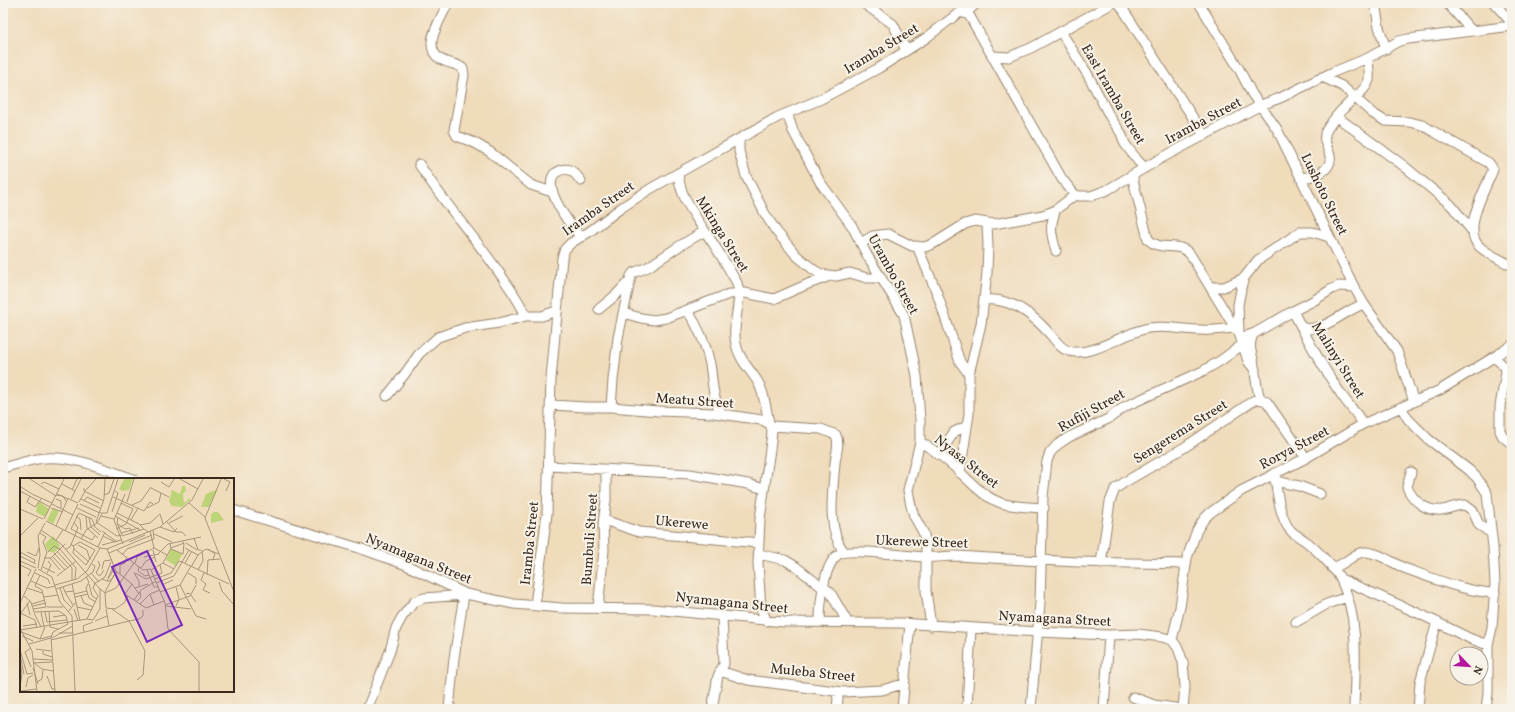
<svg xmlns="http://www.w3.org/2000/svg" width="1515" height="712" viewBox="0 0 1515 712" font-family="Vollkorn,serif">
<rect width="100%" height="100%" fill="#f7f3e8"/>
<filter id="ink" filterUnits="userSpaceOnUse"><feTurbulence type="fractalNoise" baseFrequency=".025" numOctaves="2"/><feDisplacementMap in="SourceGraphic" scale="8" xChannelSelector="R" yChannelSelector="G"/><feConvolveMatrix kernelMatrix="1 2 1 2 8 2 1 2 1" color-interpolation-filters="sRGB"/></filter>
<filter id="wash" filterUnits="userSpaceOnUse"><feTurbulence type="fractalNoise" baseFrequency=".012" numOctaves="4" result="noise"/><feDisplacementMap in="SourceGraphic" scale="16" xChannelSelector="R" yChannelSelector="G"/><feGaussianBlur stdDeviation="0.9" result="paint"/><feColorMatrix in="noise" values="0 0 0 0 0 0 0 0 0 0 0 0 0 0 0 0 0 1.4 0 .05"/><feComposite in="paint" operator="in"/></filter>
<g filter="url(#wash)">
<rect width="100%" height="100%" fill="#f0dcbb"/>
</g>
<g filter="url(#ink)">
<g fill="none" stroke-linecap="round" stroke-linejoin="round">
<g stroke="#96836c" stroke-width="11">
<path id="minor" d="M448 3C443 14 432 32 432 43 432 66 458 61 463 69 463 70 464 74 464 75L454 130 457 136 475 143 490 152 531 185 552 192
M863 3 893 24 906 50
M1119 3 1204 135
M1199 3 1239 69 1252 94 1277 129 1354 287 1364 304 1397 351 1414 402
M1375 3 1379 27 1386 49
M1447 3 1472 31
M1494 3 1512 23
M966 13 977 3
M1061 32 1088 75 1110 117 1121 133 1125 144 1138 161 1145 168
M994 56 1009 57 1031 48 1113 3
M1322 77 1342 86 1372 113 1385 121 1410 122 1422 125 1489 163 1493 169 1492 172C1485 190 1461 231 1480 247 1489 255 1502 260 1512 266
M787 113 793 131 820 182 852 226 867 255 904 315 917 376 920 420V442L908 490 911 506 914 516 923 532 926 542V591L931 626
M1337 117 1404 166 1451 205 1472 231
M739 139V151L746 176 765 214 776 231 796 255 814 270 821 274 836 276 850 273 867 278H881
M419 164C443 202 473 235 498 271 509 287 518 298 526 316
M678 173C680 196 692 211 704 230 716 247 727 265 737 283 743 301 731 324 736 344 739 359 748 367 756 379 764 390 766 409 769 423
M1132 176 1148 239C1161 253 1177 240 1190 254L1235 328 1239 333 1248 361 1255 370
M1301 178C1310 177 1323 174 1328 166 1336 154 1320 144 1326 131 1331 123 1338 113 1345 107 1353 98 1365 92 1369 80 1370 73 1368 65 1368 58
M581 237C570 225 543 190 554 174 567 165 572 169 581 181
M861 243 873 236 888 234 912 246 925 247 933 244 965 224 975 221 994 224 1043 215 1054 211 1075 195
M917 246 937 293 960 362 969 374
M1056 251C1051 233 1049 228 1056 209
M1210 287H1224L1244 278
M984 300C1010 297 1033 315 1049 333 1055 339 1060 349 1069 351 1090 357 1120 336 1141 330 1159 324 1182 330 1201 330 1213 331 1224 329 1235 328
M599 309 616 295 629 281
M687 310C698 326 706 344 710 364 713 382 712 399 722 414
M1293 311C1307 339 1323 368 1341 394 1348 405 1357 413 1363 424
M623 313 641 318 654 320 666 318 729 294 745 293 774 299 808 284 830 276
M1301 327C1322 335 1344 310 1364 304
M1239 333 1238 305 1242 284 1244 278 1258 260 1300 232H1313L1329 237
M1253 334C1247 351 1253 351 1254 366 1256 377 1256 387 1260 398
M1241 338 1255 333 1293 311 1313 301 1332 289 1339 286 1354 287
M1494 357 1505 367 1506 372 1500 406V431L1503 437 1512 444
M387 396 404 375 419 354 438 337 465 328 499 323 526 316H542L556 311
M551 405 586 407H611L658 411 714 413 762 420 770 424 772 430 771 442 760 519 758 563 761 609 767 621
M611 407 613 380 618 338 631 276 633 273 648 267 681 245 705 231
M1401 407 1408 419 1428 439 1469 470 1477 478 1487 493 1493 547 1495 584 1492 628 1488 645V693L1486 709
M771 426 821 429 836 435C840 443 836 454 835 463 833 491 826 528 844 552
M920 442C935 450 954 466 966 478 977 488 986 498 1001 503 1015 507 1030 507 1044 508
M939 455 954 432 967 426
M549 466 690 474 748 484 764 489
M3 468C17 464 31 459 45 458 75 456 105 469 133 479
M1411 472 1407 487C1413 502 1429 514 1447 509 1453 507 1458 505 1465 505L1473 511 1479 525 1491 533
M960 473 969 414V374L981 324 987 273 988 246 987 224
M1275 473C1276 489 1280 520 1291 531 1295 535 1300 537 1304 540 1314 547 1336 569 1341 580 1360 620 1355 666 1354 709
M1275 481 1299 486 1320 494
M233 510 359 548 404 564 466 594 514 604 562 608 653 609 784 622 900 623 1038 632 1109 635 1138 634 1162 637 1172 640 1178 648 1183 662 1185 686 1183 709
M604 520 639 532 650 533 759 543
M759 554 785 560 795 566 823 588
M1042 560C1090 564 1138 562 1186 564
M1101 563 1110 502 1115 489 1125 482 1185 447 1253 401 1260 398 1267 402 1306 458
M1332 568C1345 565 1355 552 1364 552 1376 551 1393 563 1404 568 1432 578 1465 592 1495 593
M1341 579 1422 615 1471 639 1488 645
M823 587 830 592 848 623
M535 605 547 514 551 379 562 258 565 249 571 243 589 232 621 208 650 189 778 117 821 99 879 68 926 38 956 15 961 12 969 15 1062 179 1075 195 1080 196H1091L1107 190 1158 160 1261 105 1280 98 1331 73 1368 58 1399 41 1408 39 1512 26
M598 608 604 550 603 524 606 500V470
M820 622C820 606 823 564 839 554 850 548 908 556 924 557 934 558 944 556 954 556 984 557 1013 560 1042 561
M1296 622 1327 604 1347 597
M1172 640 1180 607 1187 558 1197 530 1204 519 1210 513 1241 491 1306 458 1363 424 1440 390 1494 357 1512 345
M720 671 748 680 843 692 882 690 903 684
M836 692 838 698 837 709
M1133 697 1154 705 1182 709
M367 709 390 651 396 628 402 617 414 602 424 598 464 595
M449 709 454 658 464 595 466 594
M712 709 718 676 724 664 722 616
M902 709 910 624
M967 709 971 628
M1031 709 1040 603 1043 497 1047 461 1050 453 1057 445 1069 437 1108 419 1126 406 1203 371 1220 361 1242 345
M1104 709 1109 635
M1418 709 1420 682 1437 622"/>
</g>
<use href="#minor" stroke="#fff" stroke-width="9"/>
</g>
</g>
<g text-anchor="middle" stroke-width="4" stroke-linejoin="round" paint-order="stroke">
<g font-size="14" fill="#3b2a1e" stroke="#f7f3e8">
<text transform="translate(881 48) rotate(-31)" y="5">Iramba Street</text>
<text transform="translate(1114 94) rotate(60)" y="5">East Iramba Street</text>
<text transform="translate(1203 120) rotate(-28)" y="5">Iramba Street</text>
<text transform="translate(1325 194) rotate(64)" y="5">Lushoto Street</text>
<text transform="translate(598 208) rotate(-35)" y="5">Iramba Street</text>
<text transform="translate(723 234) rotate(58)" y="5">Mkinga Street</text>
<text transform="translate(894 274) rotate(61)" y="5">Urambo Street</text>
<text transform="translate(1339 360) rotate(58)" y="5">Malinyi Street</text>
<text transform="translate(695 400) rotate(4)" y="5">Meatu Street</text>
<text transform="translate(1091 410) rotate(-29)" y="5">Rufiji Street</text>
<text transform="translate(1180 431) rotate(-32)" y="5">Sengerema Street</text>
<text transform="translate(1294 447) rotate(-28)" y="5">Rorya Street</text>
<text transform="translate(967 461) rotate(38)" y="5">Nyasa Street</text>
<text transform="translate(682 522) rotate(5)" y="5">Ukerewe</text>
<text transform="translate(589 539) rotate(-86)" y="5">Bumbuli Street</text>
<text transform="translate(922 541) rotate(2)" y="5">Ukerewe Street</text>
<text transform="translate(529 543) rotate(-84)" y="5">Iramba Street</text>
<text transform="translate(419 558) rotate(22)" y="5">Nyamagana Street</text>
<text transform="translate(732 602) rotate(6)" y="5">Nyamagana Street</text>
<text transform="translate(1055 618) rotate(3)" y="5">Nyamagana Street</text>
<text transform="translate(813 672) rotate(6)" y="5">Muleba Street</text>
</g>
</g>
<g transform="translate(20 478)">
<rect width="214" height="214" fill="#f0dcbb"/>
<path d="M104 1H113L109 12 103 13 99 11ZM162 8H165L166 12 163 16 164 25 170 20V22L162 29 152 28 149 23 152 12 160 16ZM198 11 189 29H181L186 16ZM18 23 29 31 25 39 16 34ZM33 30 39 33 33 46 27 42ZM194 34H198L204 42 191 45V36ZM33 58 40 68 34 75 28 73 25 66ZM151 71 162 76 156 88 146 82Z" fill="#bdd377"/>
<path fill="none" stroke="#a8957c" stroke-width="1" d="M10 1 36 18M85 1 84 21 76 44 97 58 102 57M160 1 178 11M201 1 185 40 214 114M204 1 210 4 206 13M141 4 149 9 154 1M21 6 24 4 39 11M42 6 55 13M1 9 12 16M64 10V13L84 23M131 10 149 19M52 12 57 1M0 13 30 29M12 16 32 25M37 16 58 25M36 17 43 18 46 23M84 17 89 15 94 1M10 18 7 24 15 29 22 20M93 19 124 33 130 24 133 26M36 21 41 23V30M51 21 61 1M61 21 80 30M64 23 67 19 79 25M59 24 65 13 76 1M107 24 114 1M169 25 185 39M32 26 53 37M60 26 80 35H87L98 1M112 27 121 23 131 9M31 30 43 34M57 30 76 39M127 30 139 24 141 15M0 31 23 41M92 34 98 15 95 13M97 35 119 46 124 51M56 38 60 41 61 52M66 38 67 50 78 60M81 38 94 41M95 38 120 52M98 39 97 45 102 57M69 40 71 49 80 57M24 41 44 1M72 41 59 35 51 51 72 62 75 58M72 41 75 49 81 54M111 42 118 30M26 43 80 70 87 71 140 49 172 22 183 1M146 43 156 54H162L166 58M149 45 163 38M98 46 105 51 110 50 113 56M120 47 130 45 140 36 143 46M36 48 48 20M140 49 154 54 157 50M96 51 106 46 113 31 101 25M21 52 41 66 79 110 85 115 86 130 95 131 104 125 108 118M45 53 58 26M82 53 97 64M130 53 134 70 147 77M20 55 26 59 23 64 27 74 21 92M101 55 119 50M134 56 152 64M0 58 18 40M83 58 95 64M102 58 124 51 128 54M174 60 178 72H181M61 61 66 52 77 45 82 36M36 62 43 52M162 63 181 59M109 64 125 57M166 65 177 72M51 66 54 69 53 75 66 87 75 72 60 64 53 68M103 66 94 42 105 16M150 66 151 70 143 85 131 92 145 125 148 151 179 184V213M58 67 67 72 70 82M82 67 101 62M78 69 85 54M39 70 56 90 55 101M151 70 164 65M165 70 178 77M46 71 50 69 58 50 54 44M54 71 69 84M87 71 96 93 112 106 105 116 126 130 144 123M188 71 195 76 193 81M97 72 123 92 131 91M133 72 136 84M37 73 52 90V102M0 74 15 82 14 85M7 74 16 78 19 70M28 74 34 68 39 71M34 75 48 90M89 75 132 57M138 76 148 66 162 63 164 65 163 76 151 71M102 77 107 71 134 61 133 52M178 77 186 71 199 76M0 78 16 86M32 78 45 92M124 79 139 76M24 80H31L45 66M30 80 40 92M0 83 16 90M78 83 80 87 76 95 80 98 84 92M162 84 169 72M115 85 117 79 134 70M143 85 154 91M165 85 172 73M0 87 11 92 8 98M23 89 35 95M119 89 118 93 125 98 129 97M171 89 178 77M18 90 20 77 18 58 25 45M121 90 126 83 135 79M18 91 32 99 40 124 52 138 55 213M82 91 84 83 91 82M127 92 134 109H139M178 92 183 83 182 72M15 95 28 101 30 106M27 95 31 87 28 83M71 95 79 104M114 95 119 103V108M115 95 126 101 142 95 140 87M168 95 176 100V106M184 95 181 102 186 106 183 112 190 115M20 97 15 108 22 112M100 97V87L105 85 106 80M187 97 188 82 200 81M37 98 56 83M66 99 69 104 66 110 69 120 76 124M88 100 93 89M82 101 87 103 94 91M135 101 151 95 159 83 162 84M11 103 27 110 35 108M87 103H90L97 94M199 104 202 113 214 127M136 105 154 98 162 84 209 106M52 106 60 143M69 106 72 118 77 121M74 106 85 99 91 84M112 106 119 116M35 107 57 101 67 93 80 70M142 107 153 102M160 107 176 138 186 141M43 109 45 114 54 113M156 109 159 121 156 128M7 110 22 115M40 110 44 122 51 129M115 110 128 106M36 111 61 103 73 94 75 88 72 86M45 114 53 127M85 114 94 97M140 114 160 107 171 88M85 115 96 110 114 85M54 116 67 113M166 116 169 115 176 124M4 118 11 124 14 134 39 133 46 138 48 146M61 118 64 125 73 129M24 119 38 117M55 119 68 116M114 122 121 112 136 103M116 124 121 119 120 114M0 125 16 91M7 125 10 137M12 126 25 122M120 126 130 116M134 127 130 116 140 112M145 127 170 118 176 107M13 128 26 125M146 128 171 131M27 129H43M57 129 71 132M13 131 26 129 22 112M54 131 58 143M86 131 89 148M92 131 109 143M29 133 30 149 38 151M21 134 24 149M25 134 27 144 47 142M48 134 56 124M0 135 15 142 17 150M1 135 10 123M14 135 21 149M33 139 45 137M67 141 73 142 80 131V111M75 143 87 138M109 143 119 141 123 138V132M3 148 17 146M0 152 67 141 78 118 73 110 75 105M1 152 12 173 17 213M1 154 20 161 32 158M64 154 63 148 73 144M39 155H53M53 157 109 143 125 173 123 197 117 202M2 158 13 163M32 160 53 148M20 161 25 149M31 162 52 157M9 166 31 160M11 170 5 174 11 189M16 171 31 173M0 172 7 196 13 195M23 173V176L32 179M0 177 4 196M13 181 32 182M0 183 2 196 0 209M13 184 22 191 33 193M13 185 32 184M13 190 18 206M27 198 32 211H35M17 204 22 201 23 192M6 209 8 200 13 197M1 213 16 211M35 213 31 160 33 154 48 146"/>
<path fill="#7b2cbf" fill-opacity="0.15" stroke="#7b2cbf" stroke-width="2" d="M127 73 162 147 127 164 92 89Z"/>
<rect width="214" height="214" fill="none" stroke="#3b2a1e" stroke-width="2"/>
</g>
<rect width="1515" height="712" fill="none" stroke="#f7f3e8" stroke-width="16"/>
<g transform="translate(1469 666) rotate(115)"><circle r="19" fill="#f7f3e8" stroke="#aca397"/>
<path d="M0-3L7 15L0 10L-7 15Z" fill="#b5179e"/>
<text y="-6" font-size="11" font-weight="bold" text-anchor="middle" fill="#3b2a1e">N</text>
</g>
</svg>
